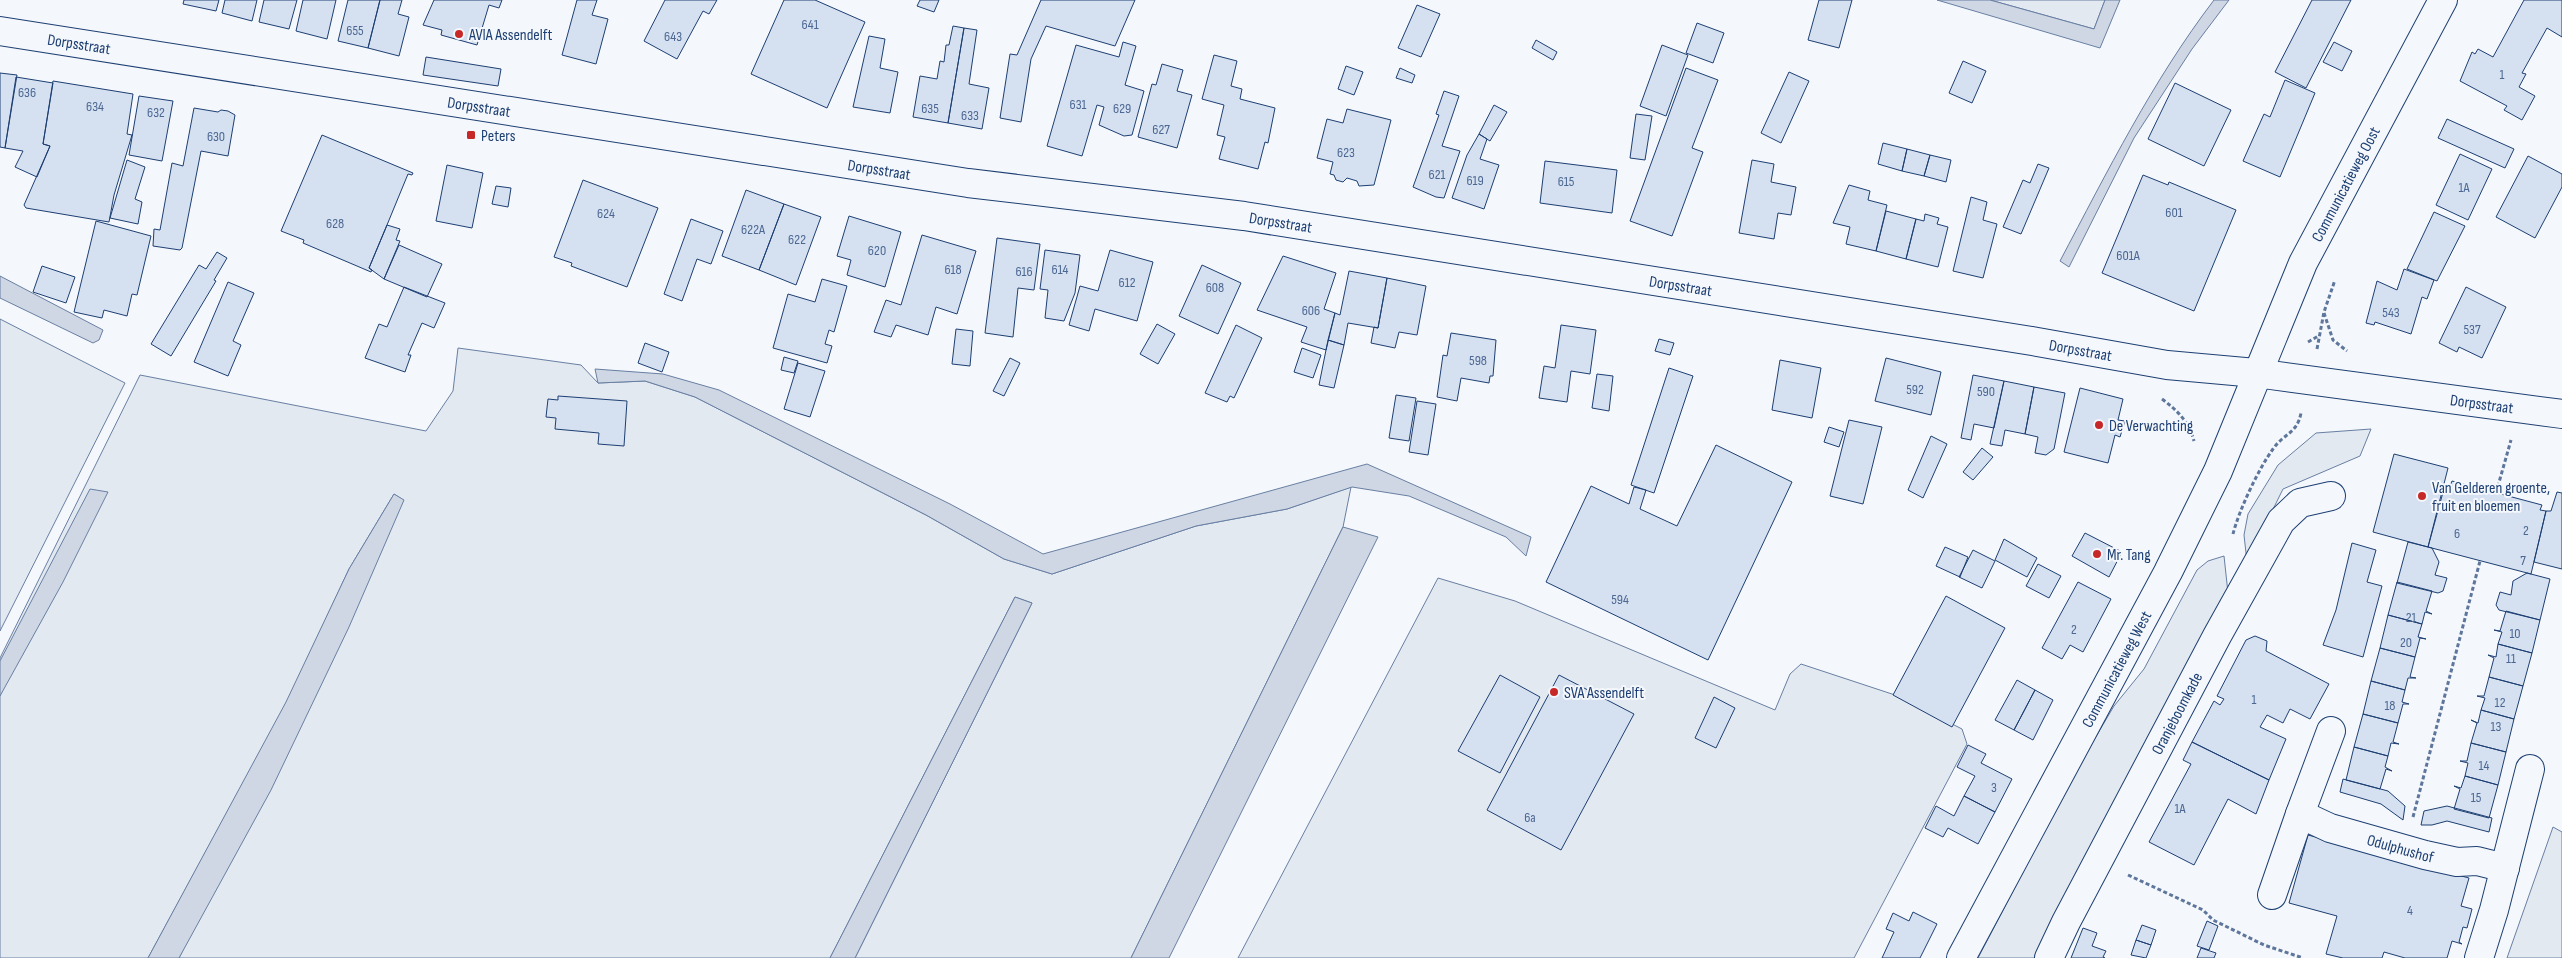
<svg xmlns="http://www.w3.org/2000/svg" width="2562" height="958" viewBox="0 0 2562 958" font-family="'Sofia Sans Condensed',sans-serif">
<rect width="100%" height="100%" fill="#f4f7fb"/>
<path fill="#e3e9f0" stroke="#687fa3" d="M1990 0H2105L2094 29Z
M0 319 125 383 0 631Z
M458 348 581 365 598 383 645 381 695 397 926 515 1004 559 1052 574 1196 526 1287 509 1351 487 1343 527 1131 958H855L1032 603 1015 597 830 958H179L403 500 394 494 349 569 287 702 148 958H0V658L140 375 426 431 453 391Z
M2371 429 2360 456 2283 489 2247 562 2244 535 2248 514 2278 465 2316 433Z
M2224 556 2228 593 2035 958H1978L2078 767 2114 706 2144 669 2197 570 2208 561Z
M1438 578 1515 601 1775 710 1790 674 1801 664 1895 695 1962 729 1967 744 1854 958H1238Z
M2553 827 2562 832V958H2507Z"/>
<path fill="#cfd7e4" stroke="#687fa3" d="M1937 0H1990L2094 29 2105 0H2120L2100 48Z
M2214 0H2229L2192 49 2134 138 2069 267 2060 261C2107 172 2153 80 2214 0Z
M0 276 103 330 99 340 93 343 0 298Z
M595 369 663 374 719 390 950 504 1043 554 1367 464 1531 537 1526 556 1506 537 1409 496 1352 487 1287 509 1196 526 1052 574 1004 559 926 515 695 397 645 381 598 383Z
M90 489 108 492 63 582 0 696V661Z
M394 494 404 500 349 627 271 790 179 958H148L286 702 349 569Z
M1343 527 1378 537 1169 958H1131Z
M1015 597 1032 603 855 958H830Z"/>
<path fill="#d5e0f0" stroke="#1d3f73" d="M184 0H219L216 11 183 4Z
M225 0H257L252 21 222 13Z
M264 0H297L289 29 259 22Z
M303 0H336L327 39 296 31Z
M348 0H380L368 48 338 41Z
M380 0H402L398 14 409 17 399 56 368 48Z
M434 0H502L499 8 489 5 477 45 441 35 442 30 423 25Z
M577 0H597L592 15 608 19 596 64 562 55Z
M665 0H717L709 14 703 11 677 59 644 41Z
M784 0H815L865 22 827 108 751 74Z
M920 0H939L934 12 917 6Z
M1041 0H1135L1115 46 1046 26 1031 59 1021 122 1000 118 1010 54 1017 55Z
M1819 0H1852L1839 48 1808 40Z
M2312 0H2351L2306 88 2275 72Z
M2524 0H2562V37L2547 28 2522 73 2526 74 2519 87 2535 96 2522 120 2504 110 2507 106 2460 81 2472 52 2475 54 2478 49 2493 57Z
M1417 5 1440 14 1421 57 1398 48Z
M1697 23 1724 33 1713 63 1686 53Z
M953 26 964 28 948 123 913 117 920 76 937 79 940 61 944 62 946 45H949Z
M964 28 977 30 969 84 989 88 982 129 948 123Z
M869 36 885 39 880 68 898 72 890 113 853 107Z
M1536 40 1557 52 1553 60 1532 48Z
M1123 42 1136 46 1125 85 1144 91 1132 135 1124 136 1099 125 1104 107 1097 105 1082 156 1047 146 1076 45 1119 57Z
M2334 42 2352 51 2342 71 2323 62Z
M1662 45 1688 55 1666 116 1640 106Z
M1214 55 1237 61 1231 86 1242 89 1240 99 1275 108 1268 143 1265 142 1258 169 1219 159 1225 137 1217 135 1224 105 1202 99Z
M426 57 501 69 498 86 423 75Z
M1963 61 1986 71 1972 103 1949 93Z
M1162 64 1183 70 1177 91 1192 95 1177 148 1138 137 1152 84 1156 85Z
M1346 66 1363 72 1354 95 1338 89Z
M1400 68 1415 75 1412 83 1396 78Z
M1686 68 1718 80 1692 148 1703 152 1672 236 1630 221Z
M1789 72 1809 81 1781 143 1761 133Z
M0 73 17 75 5 148 0 147Z
M16 77 53 83 43 144 50 146 37 177 15 167 23 151 5 148Z
M2285 80 2315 93 2280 177 2243 161 2264 114 2270 117Z
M53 81 133 94 127 134 132 135 114 195 109 222 26 208 24 205 50 146 43 144Z
M2175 83 2231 110 2204 166 2148 139Z
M1444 91 1459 96 1442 146 1460 151 1444 198 1436 197 1413 187 1439 115 1436 114Z
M139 96 173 101 162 161 129 155Z
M1494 105 1507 112 1490 141 1479 134Z
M194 108 218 112 221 110 228 111 235 115 228 156 201 151 182 248 180 250 153 246 154 229 160 230 172 163 183 166Z
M1347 109 1391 120 1374 185 1359 186 1357 181 1347 178 1343 182 1336 180 1334 175 1330 174 1333 162 1317 158 1327 119 1343 123Z
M1636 114 1652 116 1645 160 1630 158Z
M2447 119 2514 149 2505 168 2438 138Z
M1479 134 1487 139 1480 159 1499 165 1484 209 1452 198 1467 155Z
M322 135 413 173 412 175 408 174 387 225 369 268 372 270 371 272 303 243 304 240 281 231Z
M1883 143 1907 149 1902 171 1878 164Z
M1907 149 1930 155 1924 176 1902 171Z
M2460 154 2492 169 2468 220 2436 205Z
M1930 155 1951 160 1946 182 1924 176Z
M2528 156 2562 174V187L2535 238 2496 217Z
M127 160 145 167 135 199 142 202 138 224 110 218Z
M1752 160 1774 164 1771 182 1796 187 1791 215 1778 213 1774 239 1739 233Z
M1545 161 1617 170 1612 213 1540 203Z
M2038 164 2049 168 2021 234 2003 227 2023 180 2030 183Z
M447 165 483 173 472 228 436 221Z
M2143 175 2168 185 2169 182 2236 210 2194 311 2102 273Z
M583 180 658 208 627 287 571 266 572 263 554 257Z
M1849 185 1870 191 1868 200 1887 205 1876 251 1846 244 1850 227 1833 223Z
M496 186 511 188 508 207 492 204Z
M746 190 784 204 759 270 722 256Z
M1971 197 1987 202 1983 220 1997 224 1983 278 1953 271Z
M784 204 821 217 796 285 759 270Z
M1886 211 1916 219 1906 259 1876 251Z
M2434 212 2465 226 2437 281 2407 269Z
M1925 214 1939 218 1937 224 1948 227 1938 267 1906 259 1916 219 1924 221Z
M849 216 901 232 885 287 847 275 851 260 837 256Z
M691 219 723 231 711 264 697 259 682 301 664 294Z
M96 221 151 236 137 295 132 294 127 316 104 310 102 318 74 312Z
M387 225 400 229 396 240 400 241 384 279 369 268Z
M922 235 976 251 957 314 936 307 928 335 896 325 891 337 874 332 886 300 901 305Z
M997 238 1040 244 1034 290 1018 288 1013 337 985 333Z
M399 245 442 264 427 297 384 279Z
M1045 250 1080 255 1075 293 1064 321 1045 318 1048 290 1040 289Z
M1110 250 1153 262 1137 321 1095 309 1089 331 1069 325 1080 286 1098 291Z
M217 252 227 258 214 280 216 281 171 356 151 344 199 265 206 269Z
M1283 256 1336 273 1324 309 1335 313 1326 350 1301 342 1307 327 1257 310Z
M1202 265 1241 283 1218 334 1179 316Z
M42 266 75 277 66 303 33 292Z
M2404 269 2434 280 2427 299 2422 297 2411 334 2375 322 2374 325 2366 323 2377 281 2397 290Z
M1349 271 1387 278 1378 328 1348 323 1344 345 1328 340 1335 313 1340 315Z
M1387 278 1426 286 1417 335 1399 332 1395 348 1371 343 1374 327 1378 328Z
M822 279 847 286 834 332 829 330 825 344 832 346 827 363 773 348 788 294 815 302Z
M228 282 254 293 233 341 241 345 228 376 194 362Z
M404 287 445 303 434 328 422 323 408 355H411L405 372 365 358 379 324 387 327Z
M2466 287 2506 307 2482 358 2459 347 2457 352 2439 343Z
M1157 324 1175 334 1158 364 1140 354Z
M1236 325 1262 338 1234 398 1230 396 1227 402 1205 393Z
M1561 325 1596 330 1590 374 1571 371 1567 402 1539 398 1544 366 1555 368Z
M956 329 973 331 970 366 952 364Z
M1451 333 1496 340 1493 376H1490L1489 383 1461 378 1457 401 1437 397 1443 355 1447 356Z
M1659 339 1674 343 1670 355 1655 351Z
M1328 340 1344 345 1334 388 1319 385Z
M645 343 669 352 662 372 638 363Z
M1302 348 1321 355 1313 378 1294 372Z
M784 357 798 361 794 373 781 370Z
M1010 358 1020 363 1004 396 993 391Z
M1886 358 1941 372 1931 415 1875 401Z
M1780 360 1821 368 1812 418 1772 410Z
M798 363 825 371 810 417 784 409Z
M1669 368 1693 376 1654 493 1631 485Z
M1597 374 1613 376 1609 411 1592 408Z
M1973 375 2004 381 1994 428 1974 424 1971 440 1961 438Z
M2004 381 2034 387 2025 434 2005 430 2002 446 1990 444Z
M2034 387 2065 393 2054 449 2046 455 2035 453 2038 437 2025 434Z
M2080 388 2123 399 2118 420 2125 421 2120 437 2115 435 2108 463 2064 452Z
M1396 395 1416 398 1409 441 1389 438Z
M558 396 627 401 624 446 598 444 599 433 555 429 556 418 546 417 548 399 558 400Z
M1417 401 1436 404 1428 455 1409 452Z
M1849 420 1882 427 1863 504 1830 496Z
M1829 427 1844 432 1839 447 1824 442Z
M1931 436 1947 444 1923 498 1908 490Z
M1716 445 1792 482 1708 660 1546 582 1591 486 1629 504 1634 487 1646 490 1640 509 1677 526Z
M1982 448 1993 457 1973 480 1963 472Z
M2394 454 2448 468 2428 547 2373 532Z
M2452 481 2542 505 2540 510 2546 511 2531 574 2428 547 2445 485 2450 486Z
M2557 492 2562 493V569L2534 562 2546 511H2551Z
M2085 533 2122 552 2109 577 2072 556Z
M2004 539 2037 558 2027 577 1995 560Z
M2408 542 2432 548 2439 562 2435 575 2447 578 2443 591 2438 593 2397 583Z
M2352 543 2376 550 2367 582 2382 586 2363 657 2323 645 2336 610Z
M1945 547 1968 557 1960 577 1936 566Z
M1973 550 1995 561 1982 588 1959 577Z
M2038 564 2061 576 2049 598 2026 586Z
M2527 573 2550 579 2540 620 2499 610 2496 605 2500 592 2511 595 2513 581Z
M2078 582 2111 599 2083 652 2070 645 2062 659 2042 648Z
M2397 582 2432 591 2426 611 2432 614 2425 612 2422 624 2388 615Z
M1946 596 2005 628 1952 727 1893 695Z
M2506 611 2540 620 2532 653 2498 644 2502 632 2494 630 2500 631Z
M2388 615 2422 624 2418 637 2426 639 2420 638 2415 657 2380 648Z
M2255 636 2267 641 2266 651 2329 684 2310 719 2290 709 2283 723 2267 715 2260 727 2286 739 2269 780 2192 742 2214 701 2220 705 2224 699 2217 696 2246 640Z
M2498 644 2532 653 2523 686 2489 677 2494 658 2488 655 2496 657Z
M2380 648 2415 657 2410 677 2416 678H2408L2405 690 2371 681Z
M1500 675 1540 697 1500 773 1458 751Z
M1559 675 1634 714 1561 850 1487 810Z
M2489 677 2523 686 2514 719 2481 710 2485 698 2477 696H2484Z
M2017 680 2035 690 2014 730 1995 720Z
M2371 681 2405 690 2402 702 2409 704H2403L2398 723 2363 714Z
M2035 690 2053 700 2033 740 2014 730Z
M1714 697 1735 708 1716 748 1695 738Z
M2481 710 2514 719 2506 752 2471 743 2477 723 2471 720 2478 723Z
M2363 714 2398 723 2393 742 2399 744 2391 743 2388 756 2354 747Z
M2192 742 2269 780 2256 814 2228 799 2194 865 2149 842 2191 764 2183 760Z
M2471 743 2506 752 2498 785 2465 776 2468 763 2460 761H2467Z
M1968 745 1986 754 1981 763 2012 779 1995 812 1964 796 1975 776 1957 767Z
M2354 747 2388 756 2385 767 2392 771 2386 769 2380 789 2346 780Z
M2465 776 2498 785 2489 818 2454 809 2460 789 2454 786 2461 788Z
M2343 779 2388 791 2405 806 2403 820 2381 804 2340 792Z
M1964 796 1995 812 1978 844 1948 828 1943 837 1925 828 1936 806 1954 816Z
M2447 806 2492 818 2489 832 2447 821 2432 825H2421L2424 811Z
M2308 835 2469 878 2461 906 2472 909 2467 928 2463 927 2459 942 2462 944 2452 941 2447 958H2405L2384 952 2382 958H2343L2326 954 2337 916 2289 903Z
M1913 912 1937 924 1920 958H1882L1894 932 1886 929 1893 913 1909 921Z
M2207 921 2218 926 2209 950 2197 946Z
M2142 925 2156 930 2151 945 2136 940Z
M2083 928 2097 933 2092 946 2106 951 2103 957 2105 958H2071Z
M2136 940 2151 945 2146 958 2131 955Z
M2201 948 2216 953 2214 958H2197Z"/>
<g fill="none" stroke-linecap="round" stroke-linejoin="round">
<g stroke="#1d3f73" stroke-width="30">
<g id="minor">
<path id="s1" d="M0 31 968 183 1244 216 2032 341 2167 365 2256 373 2562 414"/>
<path id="s2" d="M2331 731 2300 814 2330 828 2425 855 2457 862 2477 861 2505 868"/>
<path d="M2272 895 2300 814"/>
<path id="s3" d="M1961 958 2168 572 2218 471 2303 263 2443 0"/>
<path id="s4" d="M2049 958 2066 922 2217 636 2281 521 2300 503 2331 496"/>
<path d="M2479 958 2494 910 2530 769"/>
</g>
</g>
<path stroke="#5e769c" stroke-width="3" stroke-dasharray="4 2.5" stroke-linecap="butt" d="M2324 313 2333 340 2347 351
M2308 342 2320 335
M2317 349 2324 312 2335 280
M2162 399C2178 411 2189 422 2194 441
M2496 493 2511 440
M2233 534C2239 510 2259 468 2273 449 2284 433 2297 434 2301 413
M2413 817 2480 561
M2128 875 2203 910 2213 920 2264 945 2303 958"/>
<use href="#minor" stroke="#f4f7fb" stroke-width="28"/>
</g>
<g fill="#c62828" stroke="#f4f7fb" stroke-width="2">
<circle cx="459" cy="34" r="5"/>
<rect x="466" y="130" width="10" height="10" rx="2.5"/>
<circle cx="2099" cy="425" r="5"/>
<circle cx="2422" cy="496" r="5"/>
<circle cx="2097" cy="554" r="5"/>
<circle cx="1554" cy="692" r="5"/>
</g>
<g text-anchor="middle" stroke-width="4" stroke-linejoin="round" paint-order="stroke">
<g font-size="14" fill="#4b6792">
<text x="810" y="29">641</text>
<text x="355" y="35">655</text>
<text x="673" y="41">643</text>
<text x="2502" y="79">1</text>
<text x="27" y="97">636</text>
<text x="1078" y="109">631</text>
<text x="95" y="111">634</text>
<text x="930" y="113">635</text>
<text x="1122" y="113">629</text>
<text x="156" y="117">632</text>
<text x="970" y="120">633</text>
<text x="1161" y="134">627</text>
<text x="216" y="141">630</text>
<text x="1346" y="157">623</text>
<text x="1437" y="179">621</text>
<text x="1475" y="185">619</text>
<text x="1566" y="186">615</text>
<text x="2464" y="192">1A</text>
<text x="2174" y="217">601</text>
<text x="606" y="218">624</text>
<text x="335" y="228">628</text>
<text x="753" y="234">622A</text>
<text x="797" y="244">622</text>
<text x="877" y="255">620</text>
<text x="2128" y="260">601A</text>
<text x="953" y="274">618</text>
<text x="1060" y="274">614</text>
<text x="1024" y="276">616</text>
<text x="1127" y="287">612</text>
<text x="1215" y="292">608</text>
<text x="1311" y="315">606</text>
<text x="2391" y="317">543</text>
<text x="2472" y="334">537</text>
<text x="1478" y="365">598</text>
<text x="1915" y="394">592</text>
<text x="1986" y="396">590</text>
<text x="2526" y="535">2</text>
<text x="2457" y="538">6</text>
<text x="2523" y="565">7</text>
<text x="1620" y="604">594</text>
<text x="2411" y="622">21</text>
<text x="2074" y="634">2</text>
<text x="2515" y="638">10</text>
<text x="2406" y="647">20</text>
<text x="2511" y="663">11</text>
<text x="2254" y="704">1</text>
<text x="2500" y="707">12</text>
<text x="2390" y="710">18</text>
<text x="2496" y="731">13</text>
<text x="2484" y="770">14</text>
<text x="1994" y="792">3</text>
<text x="2476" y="802">15</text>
<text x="2180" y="813">1A</text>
<text x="1530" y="822">6a</text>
<text x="2410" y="915">4</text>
</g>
<g font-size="16" fill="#1d3f73" stroke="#f4f7fb" text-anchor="start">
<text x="469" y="40">AVIA Assendelft</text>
<text x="481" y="141">Peters</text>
<text x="2109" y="431">De Verwachting</text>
<text x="2432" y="493">Van Gelderen groente,<tspan x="2432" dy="18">fruit en bloemen</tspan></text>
<text x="2107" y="560">Mr. Tang</text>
<text x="1564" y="698">SVA Assendelft</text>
</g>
<g font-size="16" fill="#1d3f73" stroke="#f4f7fb">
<text dy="6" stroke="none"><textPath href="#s1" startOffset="80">Dorpsstraat</textPath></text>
<text dy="6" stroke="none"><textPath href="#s1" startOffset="485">Dorpsstraat</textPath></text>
<text dy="6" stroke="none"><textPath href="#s1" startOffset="890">Dorpsstraat</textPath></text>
<text dy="6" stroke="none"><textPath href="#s3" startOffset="865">Communicatieweg Oost</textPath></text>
<text dy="6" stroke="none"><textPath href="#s1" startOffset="1295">Dorpsstraat</textPath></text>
<text dy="6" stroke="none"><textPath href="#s1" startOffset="1700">Dorpsstraat</textPath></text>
<text dy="6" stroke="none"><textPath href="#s1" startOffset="2105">Dorpsstraat</textPath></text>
<text dy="6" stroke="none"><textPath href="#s1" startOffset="2510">Dorpsstraat</textPath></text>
<text dy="6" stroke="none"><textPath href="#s3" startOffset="328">Communicatieweg West</textPath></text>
<text dy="6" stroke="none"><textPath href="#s4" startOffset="276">Oranjeboomkade</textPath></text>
<text dy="6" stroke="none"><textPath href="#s2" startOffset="195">Odulphushof</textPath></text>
</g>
</g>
</svg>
